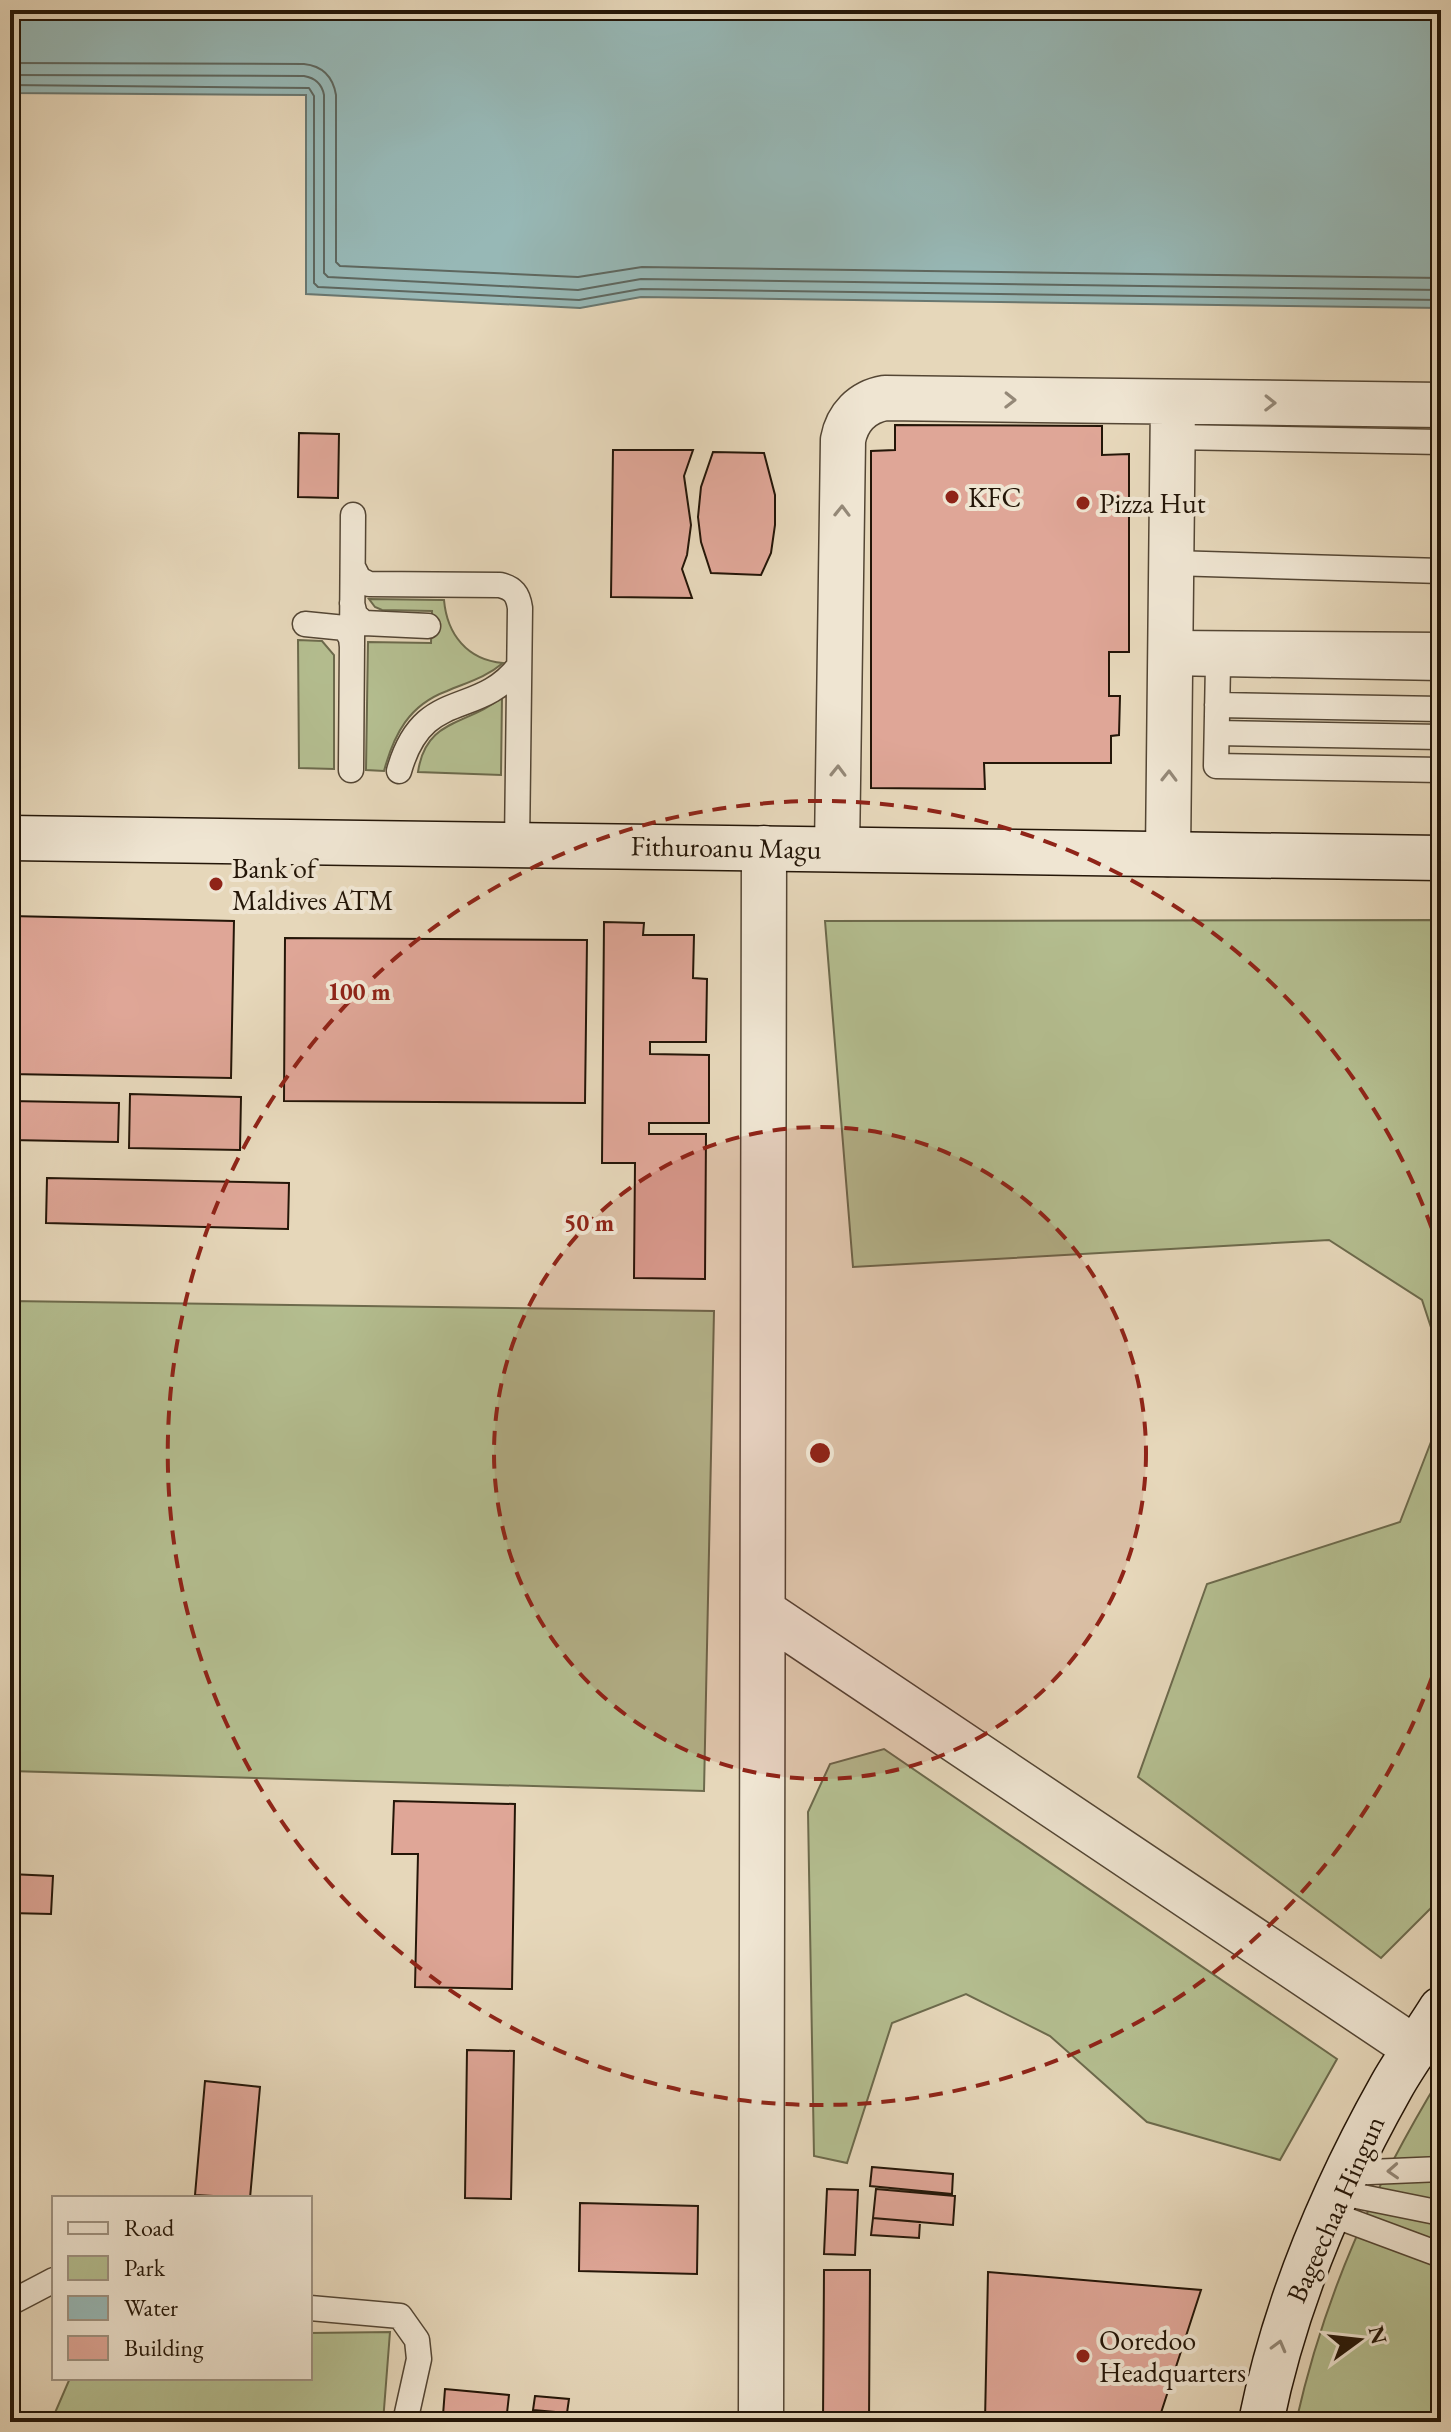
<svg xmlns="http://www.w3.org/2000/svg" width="1451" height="2432" viewBox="0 0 1451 2432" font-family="'EB Garamond',serif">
<rect width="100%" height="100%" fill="#e6d7ba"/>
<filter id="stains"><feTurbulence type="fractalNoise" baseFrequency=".0025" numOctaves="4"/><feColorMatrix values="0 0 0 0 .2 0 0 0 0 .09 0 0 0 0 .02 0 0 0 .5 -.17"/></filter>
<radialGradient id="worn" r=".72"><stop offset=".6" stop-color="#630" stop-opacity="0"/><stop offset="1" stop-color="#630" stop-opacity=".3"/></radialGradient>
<path fill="#b4be90" stroke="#6c6a4c" stroke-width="2" d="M369 599 444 600C447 634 467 660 503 663 485 678 468 682 447 691 409 705 394 734 384 771L366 770 368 642 431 643 432 611 382 610 375 607Z
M298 640 322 641 334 655V769L299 768Z
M502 697 501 775 418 772C426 717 468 726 502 697Z
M1441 920V1358L1422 1300 1329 1240 853 1267 825 921Z
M10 1301 714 1311 704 1791 10 1771Z
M1441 1416V1898L1381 1958 1138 1777 1207 1584 1400 1522Z
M884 1749 1337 2059 1280 2160 1147 2122 1050 2036 966 1994 892 2023 847 2163 814 2156 808 1812 830 1764Z
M1441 2076V2422H1296C1325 2293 1373 2188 1441 2076Z
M390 2332 383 2422H51L70 2378H310V2333Z"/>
<path fill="#97b8b6" stroke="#697770" stroke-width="2" d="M10 10H1441V308L641 297 580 308 306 294V95L10 93Z"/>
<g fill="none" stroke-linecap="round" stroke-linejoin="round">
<path stroke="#5e675f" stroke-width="2" d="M10 63 304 64C323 66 333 77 336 95V262L340 266 578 277 642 267 1441 278
M10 75 304 76C316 78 322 84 324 95V273L328 277 578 290 641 279 1441 290
M10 85 309 88 314 96V283L318 287 579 300 641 289 1441 300"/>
</g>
<path fill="#dfa697" stroke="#241608" stroke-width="2" d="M895 425 1102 426V455L1129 454V652H1109V696H1120L1119 735 1111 736V763H984L985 789 871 788V451L895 450Z
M299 433 339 434 338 498 298 497Z
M613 450H693L684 476 691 525 687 555 682 569 692 598 611 597Z
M713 452 764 453 775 495V525L771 553 761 575 711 573 701 542 698 517 701 487Z
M10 916 234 921 231 1078 10 1074Z
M604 922 644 923 643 935H694L693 978 707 979 706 1042H650V1054L709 1055V1123H649V1134H706L705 1279 634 1278 635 1163H602Z
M285 938 587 940 585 1103 284 1101Z
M130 1094 241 1097 240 1150 129 1148Z
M10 1101 119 1103 118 1142 10 1140Z
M47 1178 289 1183 288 1229 46 1223Z
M394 1801 515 1804 512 1989 415 1987 418 1854H392Z
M10 1874 53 1876 51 1914 10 1913Z
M467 2050 514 2051 511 2199 465 2198Z
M205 2081 260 2087 250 2198 195 2195Z
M872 2167 953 2174 952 2194 870 2186Z
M827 2189 858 2190 855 2255 824 2254Z
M876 2189 955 2196 953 2225 873 2218Z
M580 2203 698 2206 697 2274 579 2271Z
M873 2218 920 2222 919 2238 871 2235Z
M824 2270H870L869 2422H823Z
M988 2272 1201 2290 1158 2422H985Z
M445 2389 509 2395 506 2422 443 2415Z
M535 2396 569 2399 567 2413 533 2410Z"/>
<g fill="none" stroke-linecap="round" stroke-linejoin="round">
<g stroke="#544634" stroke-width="27">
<path id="lane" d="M1172 437 1441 442
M1172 563 1441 571
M353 567 359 579 369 584 500 585C513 588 518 594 520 608L517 845
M352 603 355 615 364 623 428 626
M305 624 345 628 351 638 352 647
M1171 643 1441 645
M1170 663 1441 668
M1218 664 1216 766 1441 770
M1217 705 1441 709
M1217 733 1441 737
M351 770 353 515
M399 771C423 686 477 720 519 666
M1346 2173 1441 2169
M1337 2192 1441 2213
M1328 2213 1441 2255
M10 2303 54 2280
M310 2308 400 2316 417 2340 419 2359 405 2422"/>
</g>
<g stroke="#544634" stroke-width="47">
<path id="street" d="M837 849 843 440C847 418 862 402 885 398L1441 405
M1168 854 1173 402
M763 1611 1416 2049
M761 2422 764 848"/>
</g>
<g stroke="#241608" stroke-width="47">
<path id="secondary" d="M10 838 1441 858
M1261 2422C1285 2303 1332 2192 1391 2087 1406 2060 1425 2035 1441 2009"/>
</g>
<use href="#lane" stroke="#efe5d2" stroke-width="24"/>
<use href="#street" stroke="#efe5d2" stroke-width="44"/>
<use href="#secondary" stroke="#efe5d2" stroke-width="44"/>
</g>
<defs><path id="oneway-chevron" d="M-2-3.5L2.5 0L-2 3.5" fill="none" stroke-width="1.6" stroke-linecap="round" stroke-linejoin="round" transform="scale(2)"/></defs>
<g stroke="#948877">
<use href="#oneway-chevron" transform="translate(1010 400) rotate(1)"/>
<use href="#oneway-chevron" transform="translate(1270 403) rotate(1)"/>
<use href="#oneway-chevron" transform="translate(842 511) rotate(-89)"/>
<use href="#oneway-chevron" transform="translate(838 771) rotate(-89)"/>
<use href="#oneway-chevron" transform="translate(1169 776) rotate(-89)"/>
<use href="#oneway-chevron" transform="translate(1393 2171) rotate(177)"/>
<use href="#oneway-chevron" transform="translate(1279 2346) rotate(-75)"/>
</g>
<circle cx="820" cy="1453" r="326" fill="#8f2418" fill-opacity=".12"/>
<g fill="none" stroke="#8f2418" stroke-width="4" stroke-dasharray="14 10">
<circle cx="820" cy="1453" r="326"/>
<path d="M1440 1654A652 652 0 1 1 1440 1252"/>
</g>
<g fill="#8f2418" stroke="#efe5d2" stroke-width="3">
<circle cx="952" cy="497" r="8"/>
<circle cx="1083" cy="503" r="8"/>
<circle cx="216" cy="884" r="8"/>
<circle cx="1083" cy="2356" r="8"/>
</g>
<g text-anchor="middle" stroke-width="8" stroke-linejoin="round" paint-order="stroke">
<g font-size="28" fill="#241608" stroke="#efe5d2" text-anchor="start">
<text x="968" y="507">KFC</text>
<text x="1099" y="513">Pizza Hut</text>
<text x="232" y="878">Bank of<tspan x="232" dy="32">Maldives ATM</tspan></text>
<text x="1099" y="2350">Ooredoo<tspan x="1099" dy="32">Headquarters</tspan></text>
</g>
<g font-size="28" fill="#241608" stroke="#efe5d2">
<text transform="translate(726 847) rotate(1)" y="10">Fithuroanu Magu</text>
<text transform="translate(1335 2209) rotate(-66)" y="10">Bageechaa Hingun</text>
</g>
</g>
<circle cx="820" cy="1453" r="12" fill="#8f2418" stroke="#efe5d2" stroke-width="4"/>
<g font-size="24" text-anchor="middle" font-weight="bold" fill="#8f2418" stroke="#efe5d2" stroke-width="8" stroke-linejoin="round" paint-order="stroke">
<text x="359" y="1000">100 m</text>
<text x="589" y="1231">50 m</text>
</g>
<rect width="1451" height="2432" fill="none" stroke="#e6d7ba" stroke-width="40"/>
<rect x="12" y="12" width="1427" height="2408" fill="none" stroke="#241608" stroke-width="4"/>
<rect x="20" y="20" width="1411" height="2392" fill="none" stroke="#241608" stroke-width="2"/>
<rect x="52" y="2196" width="260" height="184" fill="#efe5d2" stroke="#9e9281" stroke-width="2"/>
<rect x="68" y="2222" width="40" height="12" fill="#efe5d2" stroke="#9e9281" stroke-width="2"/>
<text x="124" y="2236" font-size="24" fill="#241608">Road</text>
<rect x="68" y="2256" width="40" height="24" fill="#b4be90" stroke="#9e9281" stroke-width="2"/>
<text x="124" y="2276" font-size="24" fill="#241608">Park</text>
<rect x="68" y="2296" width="40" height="24" fill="#97b8b6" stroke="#9e9281" stroke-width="2"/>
<text x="124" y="2316" font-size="24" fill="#241608">Water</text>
<rect x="68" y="2336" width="40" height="24" fill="#dfa697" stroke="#9e9281" stroke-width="2"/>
<text x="124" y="2356" font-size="24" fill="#241608">Building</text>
<g transform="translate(1359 2340) rotate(75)" stroke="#efe5d2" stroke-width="6" paint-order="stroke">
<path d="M0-6L14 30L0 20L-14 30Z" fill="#241608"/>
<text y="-12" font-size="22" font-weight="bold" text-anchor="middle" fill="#241608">N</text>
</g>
<rect width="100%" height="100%" filter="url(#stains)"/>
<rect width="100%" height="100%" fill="url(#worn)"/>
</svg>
